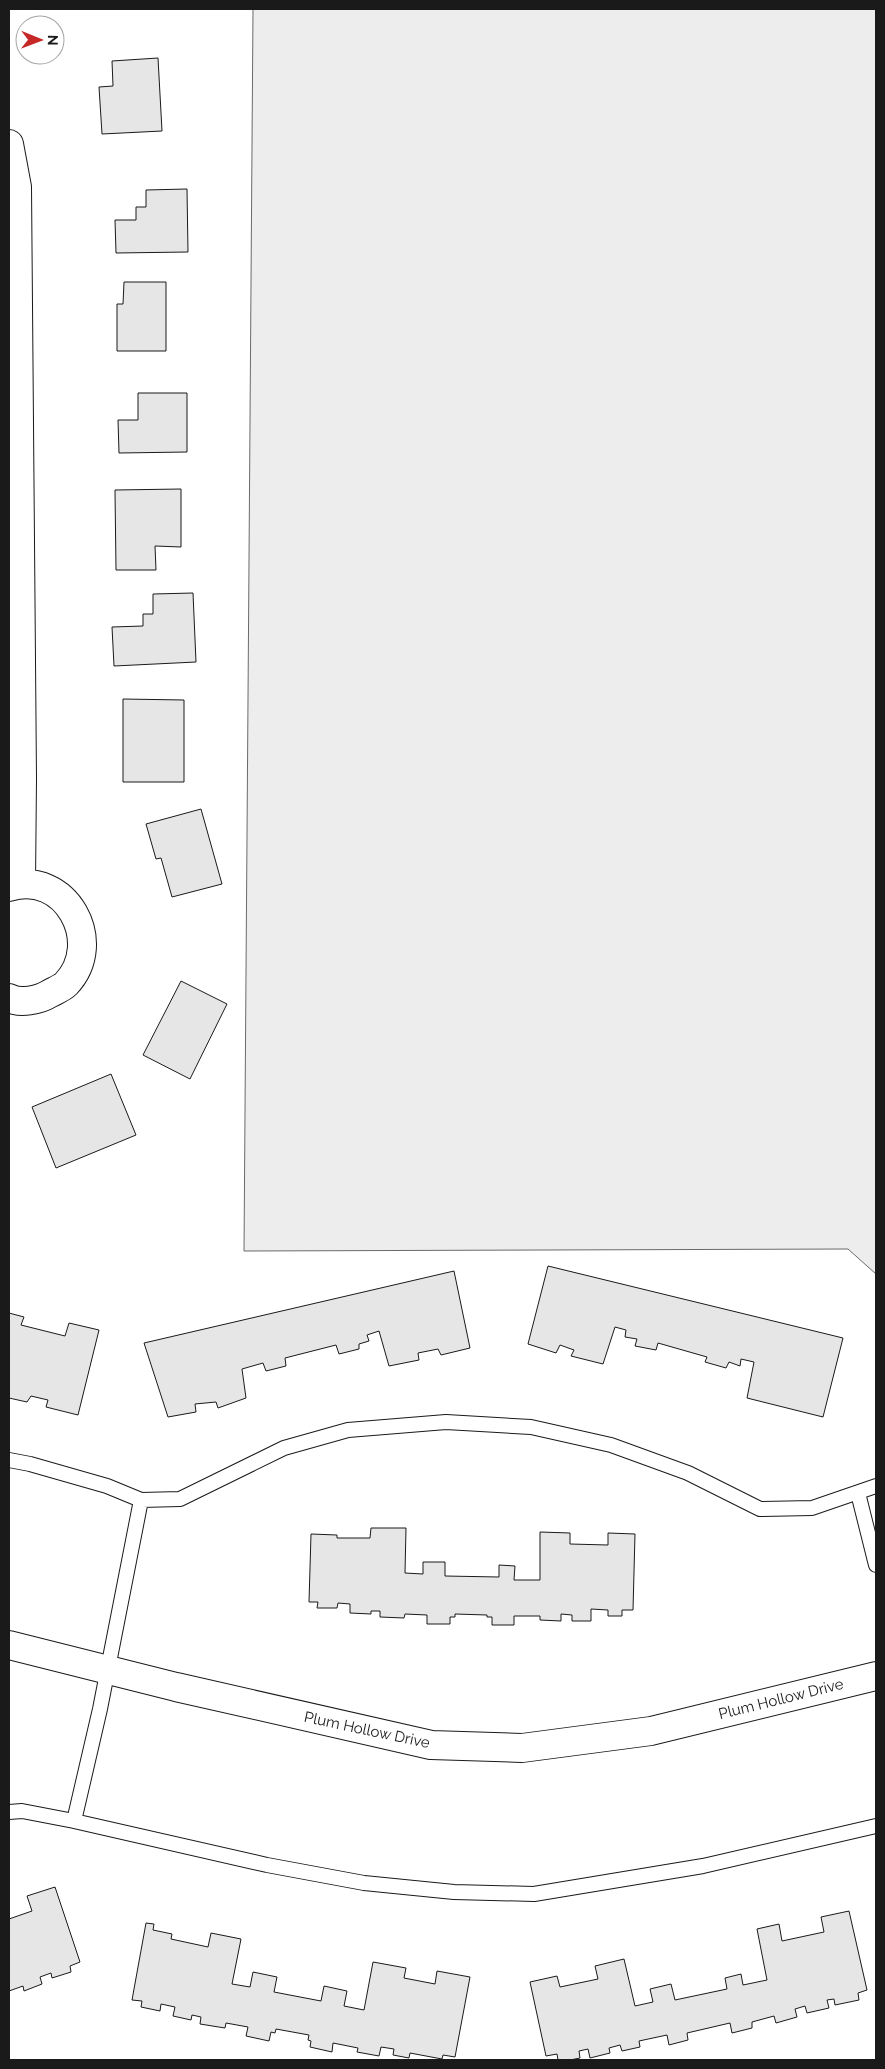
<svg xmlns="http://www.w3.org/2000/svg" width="885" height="2069" viewBox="0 0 885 2069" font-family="Raleway,sans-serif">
<rect width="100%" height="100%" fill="#fff"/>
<path fill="#ededed" stroke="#6a6a6a" d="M253 9H876V1274L848 1249 244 1251Z"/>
<path fill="#e6e6e6" stroke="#1a1a1a" d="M158 58 162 131 102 134 99 87 113 86 112 61Z
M187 189 188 252 116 253 115 220H136V207H146V190Z
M124 282H166V351H117V304H123Z
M138 393H187V452L119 453 118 420H138Z
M181 489V547L155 546 156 570H116L115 490Z
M193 593 196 662 114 666 112 627 143 626V614H153V594Z
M123 699 184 700V782H123Z
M201 809 222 884 172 897 161 858 156 859 146 824Z
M181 981 227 1004 190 1079 143 1055Z
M111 1074 136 1135 56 1168 32 1107Z
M548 1266 843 1338 823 1417 747 1398 754 1362 741 1359 740 1366 729 1362 726 1368 705 1362 707 1357 658 1343 656 1350 635 1346 637 1339 625 1337 626 1330 615 1327 603 1364 571 1356 574 1350 560 1345 556 1353 528 1344Z
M454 1271 470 1348 441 1355 438 1349 418 1353 419 1360 389 1366 379 1331 367 1335 369 1341 359 1344V1349L339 1354 336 1345 285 1358 286 1366 266 1371 263 1363 242 1369 246 1398 218 1408 216 1402 195 1404 196 1412 168 1417 144 1343Z
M9 1313 24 1317 21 1325 65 1336 69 1323 99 1330 78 1415 46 1407 48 1400 31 1396 27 1402 9 1398Z
M371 1528H406L405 1573 423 1574V1562H445V1576L499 1577V1565L515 1566 514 1580H540V1532L570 1533V1544L608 1545V1533L635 1534 633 1610H622V1616H608V1610L591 1609V1621H572V1615L561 1614V1621L540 1620V1616H514V1625H492V1617H487V1615L455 1614V1617H450V1624H427V1615L405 1614 404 1618 380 1617V1611H371V1614L350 1613V1604L338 1603 337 1608H317L318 1602H309L311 1534 337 1535V1538H370Z
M55 1887 80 1962 70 1966 71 1972 52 1978 51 1973 40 1977 42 1984 24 1991 23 1986 9 1991V1919L32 1911 27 1896Z
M849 1911 867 1990 858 1993 859 2000 835 2005 834 1999 827 2000 829 2008 807 2013 805 2006 795 2009 797 2017 776 2023 774 2016 752 2022V2028L732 2033 730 2023 687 2033 688 2040 669 2045 667 2035 639 2041 640 2047 622 2051 620 2045 609 2048 610 2053 590 2058 588 2049 579 2051 580 2058 570 2060H558L557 2054 546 2056 530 1982 557 1976 560 1987 598 1979 595 1966 624 1959 635 2006 653 2002 650 1989 671 1984 675 2000 727 1989 725 1978 741 1974 743 1985 767 1980 757 1929 779 1924 782 1941 824 1932 821 1917Z
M146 1923 154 1924 153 1930 172 1934 171 1939 208 1947 211 1933 241 1939 232 1984 250 1987 253 1972 277 1977 274 1992 321 2001 324 1986 347 1991 344 2006 364 2010 373 1962 406 1968 404 1978 435 1984 437 1971 470 1977 455 2057 443 2055 442 2059 410 2053 409 2058 393 2055 394 2049 381 2047 379 2056 357 2052 358 2048 333 2043 332 2052 310 2047 311 2041 308 2040 309 2035 276 2029 275 2033 271 2032 269 2041 246 2036 248 2027 226 2023 225 2028 200 2024 201 2017 192 2015 191 2020 173 2016 175 2007 161 2004 160 2011 141 2007 142 2001 132 2000Z"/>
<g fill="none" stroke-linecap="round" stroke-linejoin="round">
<g stroke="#1a1a1a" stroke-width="16">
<path id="service" d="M9 1460 30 1464 107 1486 141 1500 180 1499 284 1448 348 1430 446 1422 531 1427 611 1445 688 1473 760 1509 812 1508 876 1486
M858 1493 876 1565
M9 1812 22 1811 74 1821 267 1865 364 1883 454 1892 534 1894 703 1866 876 1826
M74 1821 100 1709 141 1500"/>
</g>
<g stroke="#1a1a1a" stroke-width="30">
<path id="minor" d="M9 144 17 187 22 779 21 883
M9 887C65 869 106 942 66 984 62 988 54 991 49 994 39 1000 20 1004 9 998
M9 1645 176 1687 431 1745 522 1748 651 1731 876 1676"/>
</g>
<use href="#service" stroke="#fff" stroke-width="14"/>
<use href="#minor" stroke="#fff" stroke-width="28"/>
</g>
<g text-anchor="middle" stroke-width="4" stroke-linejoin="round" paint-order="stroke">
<g font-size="15" fill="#1a1a1a" stroke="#fff">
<text transform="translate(781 1699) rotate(-14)" y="5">Plum Hollow Drive</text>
<text transform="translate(367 1730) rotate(12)" y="5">Plum Hollow Drive</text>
</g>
</g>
<rect width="885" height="2069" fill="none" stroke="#1a1a1a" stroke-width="20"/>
<g transform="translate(40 40) rotate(91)"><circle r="24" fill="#ffffff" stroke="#a3a3a3"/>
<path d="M0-4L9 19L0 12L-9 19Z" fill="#c62828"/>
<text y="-8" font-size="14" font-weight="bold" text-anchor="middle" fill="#1a1a1a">N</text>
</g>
</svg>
